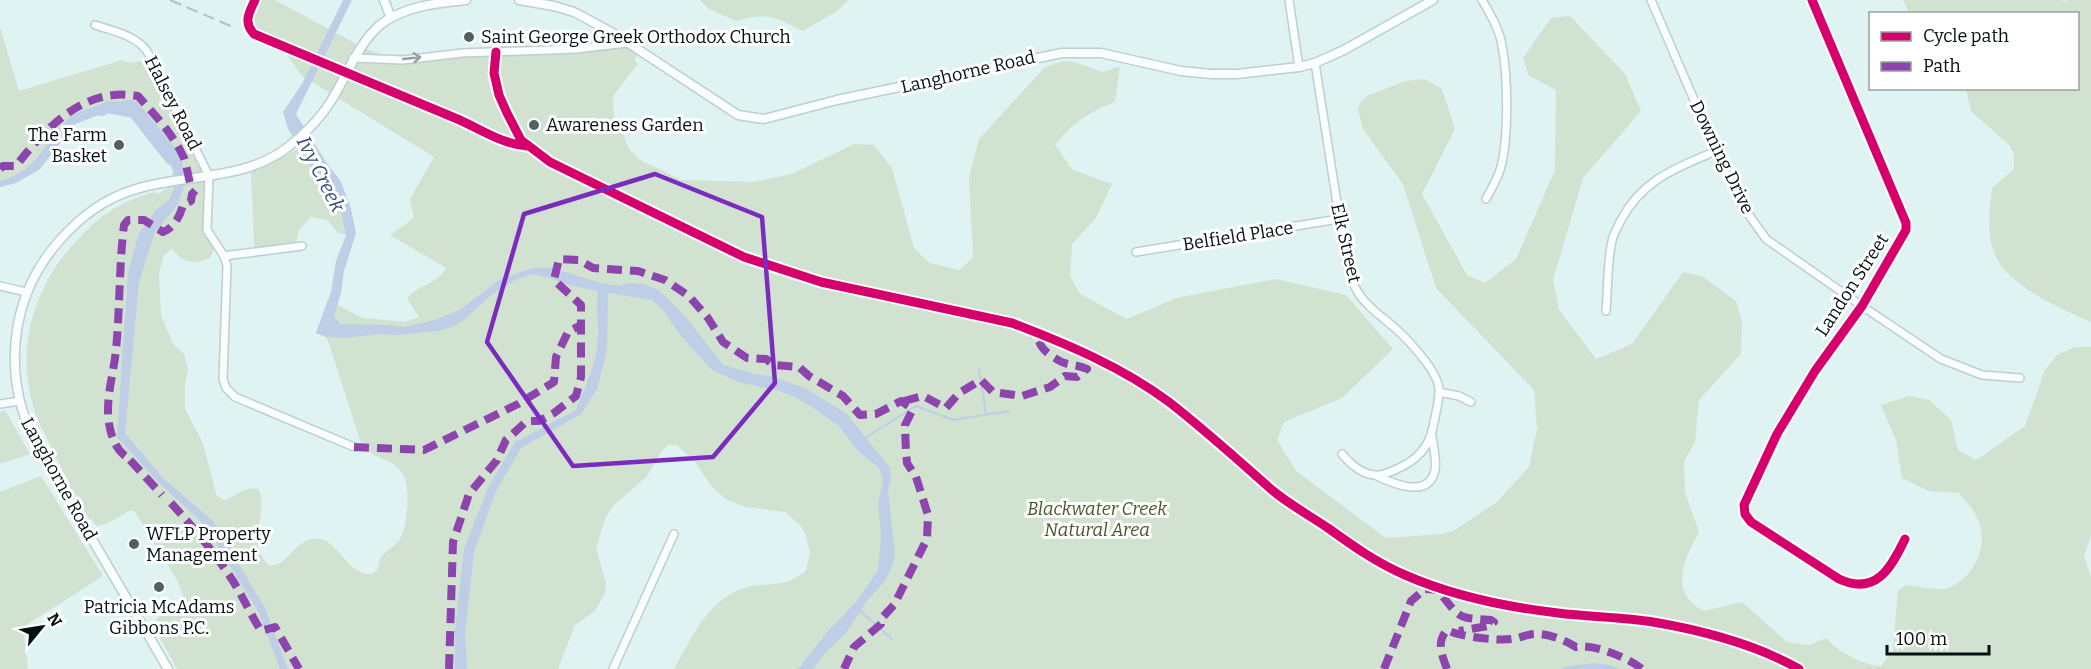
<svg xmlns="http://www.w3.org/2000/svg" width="2091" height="669" viewBox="0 0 2091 669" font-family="Bitter,serif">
<rect width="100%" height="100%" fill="#dff3f3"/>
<path fill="#d1e2d1" d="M253 0H275L362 47 394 59 627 43 640 51 634 60 638 64 613 96 614 123 623 133 629 149 640 160 682 180 753 182 792 174 854 144 874 145 892 168 914 248 929 263 960 270 973 257 969 178 979 139 1045 67 1063 61 1073 62 1103 72 1120 66 1115 102C1086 114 1075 121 1055 145L1073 170 1112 184 1096 218 1072 244 1070 276 1080 294 1127 319 1176 298 1276 279 1346 295 1393 349 1342 398 1284 422 1277 440 1296 471 1386 538 1443 534 1453 531 1496 503 1529 467 1537 429 1534 390 1436 288 1403 184 1363 129 1358 110 1361 101 1369 95 1406 81 1425 79 1442 89 1455 129 1422 194 1467 275 1485 283 1516 259 1555 170 1556 90 1529 76 1523 58 1551 18 1570 16 1625 74 1641 111 1583 178 1553 280 1559 310 1596 359 1632 344 1683 272 1702 276 1736 301 1742 322 1741 354 1699 400 1695 442 1684 461 1685 492 1699 532C1685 558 1667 593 1704 611L1742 602 1787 642 1808 645 1827 638C1835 651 1865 666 1881 666L1893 650 1898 590 1906 585C1916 586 1938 591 1947 588 1975 579 1991 542 1976 515 1972 508 1965 500 1959 493L1929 491 1902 478 1896 440 1881 405 1909 396 1929 400 1951 420 1958 450 1976 460 2025 426 2045 370 2057 355 2075 347H2091V536L2084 556 2091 577V669H674C693 636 710 594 752 586 764 584 778 585 790 581 795 579 801 574 806 571L810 552 805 533 800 525 785 512 746 507 727 500 712 487 695 462 677 445H668L661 452 647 476 613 506 605 519 596 548 606 583 605 593 595 611 575 625 558 669H177L153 625 159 616 180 605 183 595 178 582 135 512 131 510 106 524 96 526 92 519 90 520 68 485 70 484C63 472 57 459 51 447 45 434 38 422 34 409 16 352 32 291 71 247 99 216 114 204 154 192L157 194 168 188 173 170 165 152 134 112 116 108 75 124 40 169 16 183 0 187V27L19 91 122 60 130 63 151 59 209 176 207 230 214 249 210 258C195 266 183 262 171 249L163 256 159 275 161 315 173 344 184 354 188 369 185 385V409L203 443 216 494 219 498 226 500C236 495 248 484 259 490 268 513 246 547 269 565 272 565 276 565 279 564 289 558 298 541 313 539 338 535 345 575 371 574L377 570C379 566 379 560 381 557 387 549 397 546 401 537 408 522 412 481 399 469 388 457 373 460 361 443L327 338 316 333 328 300 363 318 405 322 419 317 407 298C420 283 437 285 446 268L390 235 414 218 410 199 434 157 302 76 280 45 248 22Z
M700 0H849L837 11 803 31C775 17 768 12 736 21L709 9Z
M1903 0H2062L2064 2 2067 0H2091V322C2063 310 2009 286 1996 257 1986 236 1989 211 1992 188L2014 169V154L2009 145 1971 111 1966 89 2078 88V14L1909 13Z
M300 148C309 163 319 175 328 189 337 202 342 219 346 235L338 233 327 220 311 217 299 230 296 242 254 247 251 172Z
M5 410 30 454 0 464V412Z
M41 476 103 576 23 627 28 669H0V492Z"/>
<path fill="#bdcee6" d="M343 0H352L296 114 326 162 341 182 351 209 356 233 344 271 341 293 334 316 340 324 386 325 404 327 435 320 461 309 499 280 533 268H552L601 283 619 286 627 283 643 284 659 290 685 316 723 365 755 374 770 376 805 388 847 414 890 468 891 480 888 489 895 556 890 571 884 582 866 602 846 633 825 653 813 669H798L828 631 857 601 878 570 881 536 878 504 883 480 879 468 859 452 839 426 812 407 795 397 779 391 738 382 711 369 681 336 663 310 652 300 608 293 607 350 597 389 581 414 521 448 495 493 474 552 465 632 467 669H455V631L464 549 488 488 515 442 576 410C585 387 597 363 598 338 599 322 595 307 598 291L569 285 550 278 533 274 515 280 491 295 465 319 453 327 437 331 397 335 381 334 345 338 327 337 316 333 331 292 336 261 346 235 341 215 329 190 313 170 288 129 283 112 302 84Z
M132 100 138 103 177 150 182 162 186 180 178 204 155 232 139 282 125 433 164 479 213 521 265 608 288 669H280L259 613 205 525 158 482 117 437 128 273 139 233 157 209 169 200 177 182 168 156 157 137 133 109 120 107 75 124 40 169 16 183 0 187V181C36 172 43 145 67 120 78 108 115 101 132 100Z
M1594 663 1609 665 1620 669H1560L1569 666Z"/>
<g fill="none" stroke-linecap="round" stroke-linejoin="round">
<path stroke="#bdcee6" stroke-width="2" d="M979 369 986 414
M865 438 916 406 953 420 1009 411
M858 609 892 639"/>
<path stroke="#bdcee6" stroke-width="12" d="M102 110 108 107 134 112 171 159"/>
<g stroke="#becece" stroke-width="10">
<path id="minor" d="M1289 0 1299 67
M1482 0C1490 14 1500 30 1502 46 1508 76 1509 141 1500 170 1497 180 1491 189 1486 199
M1651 0 1716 151 1739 201 1766 239 1862 306 1941 359 1982 375 2020 378
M1812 0 1906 223V230L1862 306 1815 371 1777 434 1744 505 1745 514 1751 522 1839 579C1876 596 1891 568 1905 539
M95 25C113 31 135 35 147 51L209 176 207 230 224 256 227 266 223 379 226 388 235 397 354 447
M353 58 403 60 462 53 576 49 627 43
M1315 63C1322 110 1330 156 1337 203 1341 230 1343 262 1355 287 1362 302 1377 313 1389 323 1404 335 1440 372 1439 391 1439 403 1435 416 1433 427 1428 454 1408 466 1384 474 1366 479 1352 466 1342 454
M1136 252 1339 219
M224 256 302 246
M0 286 26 292
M1606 311C1608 288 1607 263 1612 241 1613 234 1618 227 1621 220 1643 179 1676 168 1716 151
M1439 392 1459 396 1471 402
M0 404 19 401
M1377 476C1394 484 1429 499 1435 470 1437 459 1433 446 1432 436
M613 669 674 534"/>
</g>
<g stroke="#becece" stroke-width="11">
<path id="major" d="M384 0 391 18
M519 0 554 6 574 12 613 33 738 115 764 119 837 100 1062 53H1101L1181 71 1211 74H1237L1299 67 1315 63 1344 50 1433 0
M168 669 34 440C2 373 10 297 59 241 79 218 104 199 133 190 184 173 243 182 288 147 305 134 320 119 331 101 347 76 357 45 380 25 404 6 437 3 466 0"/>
</g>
<use href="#minor" stroke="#fafdfd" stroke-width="7"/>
<use href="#major" stroke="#fafdfd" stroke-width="8"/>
<path stroke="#b9bdbd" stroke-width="2" stroke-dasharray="12 6" stroke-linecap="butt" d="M170 0 233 27"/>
<path stroke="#8e44ad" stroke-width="8" stroke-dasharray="15 8" stroke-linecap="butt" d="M0 169 3 166H16C40 135 72 99 114 95 121 94 130 95 138 96 155 115 173 134 184 158 187 166 188 177 191 186
M904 401 923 396 946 408 959 393 981 380 993 392 1022 396 1050 387 1065 376 1077 377 1087 369C1077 364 1067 366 1058 360 1053 357 1045 352 1042 347 1039 342 1038 339 1033 335
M354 447 424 450 518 404 554 382 556 357 568 332 581 325
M125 456C112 446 108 425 108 410 108 390 114 370 116 350 120 308 119 266 124 225L128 220H144L163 232C174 228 180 216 183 205L191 201 192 194 198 188
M130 460 162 495
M171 503C194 528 215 553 233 581 243 597 251 615 261 631L275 627 299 669
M449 669 453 542 469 494 497 460 506 440 527 421H539L554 413 576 396 581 377V305L554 280 559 259 579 260 593 268 638 271 665 280 689 296 708 318 723 342 747 358 766 359 774 365 799 367 809 376 843 396 860 415 876 414 901 401 910 407 912 411 905 425 906 453 907 463 916 477 928 515 927 539 894 605 882 618 881 624 854 647 844 669
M1384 669 1411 601 1425 589 1441 590V594C1460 619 1459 618 1491 620L1494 622 1488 626 1459 631
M1447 669C1442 655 1436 642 1447 630 1461 637 1497 641 1512 639 1520 638 1528 634 1536 634 1550 634 1564 640 1576 647 1592 643 1629 658 1642 669"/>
<g stroke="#fff" stroke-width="13">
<path id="cycleway" d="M255 0C249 13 243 22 254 34 321 62 388 90 455 118 479 128 501 144 527 146
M1812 0 1906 223V230L1862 306 1815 371 1777 434 1744 505 1745 514 1751 522 1839 579C1876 596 1891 568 1905 539
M496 52 494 73 499 95 507 113 521 140 550 162 744 257 821 282 1012 323C1067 344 1122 367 1169 402 1205 430 1238 460 1272 490 1290 505 1309 515 1328 528 1353 546 1377 563 1405 575 1453 596 1506 607 1558 613 1589 617 1622 617 1653 622 1700 630 1757 645 1799 669"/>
</g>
<use href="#cycleway" stroke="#d6006c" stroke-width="9"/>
</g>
<defs><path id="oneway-shaft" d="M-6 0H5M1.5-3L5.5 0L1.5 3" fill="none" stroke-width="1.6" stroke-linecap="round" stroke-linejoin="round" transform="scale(1.5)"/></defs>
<use stroke="#989f9f" href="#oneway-shaft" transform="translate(412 58) rotate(-6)"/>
<path fill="none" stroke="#7b2cbf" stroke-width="4.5" stroke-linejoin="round" d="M655 174 762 217 775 383 713 457 573 466 487 342 524 214Z"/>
<g fill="#516060" stroke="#fff" stroke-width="2">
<circle cx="469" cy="37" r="6"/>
<circle cx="534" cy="125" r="6"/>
<circle cx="119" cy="145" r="6"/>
<circle cx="134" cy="544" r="6"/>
<circle cx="159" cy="587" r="6"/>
</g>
<g text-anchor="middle" stroke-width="6" stroke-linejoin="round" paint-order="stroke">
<g font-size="18" fill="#051111" stroke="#fff" text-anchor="start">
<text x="481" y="43">Saint George Greek Orthodox Church</text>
<text x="546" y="131">Awareness Garden</text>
<text x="107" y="141" text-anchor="end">The Farm<tspan x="107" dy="21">Basket</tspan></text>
<text x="146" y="540">WFLP Property<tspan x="146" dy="21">Management</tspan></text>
<text x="159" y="613" text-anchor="middle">Patricia McAdams<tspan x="159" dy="21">Gibbons P.C.</tspan></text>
</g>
<g font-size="18" fill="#051111" stroke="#fff">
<text transform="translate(968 72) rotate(-13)" y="6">Langhorne Road</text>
<text transform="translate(173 103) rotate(63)" y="6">Halsey Road</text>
<text transform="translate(1722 157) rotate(64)" y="6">Downing Drive</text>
<text transform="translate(1238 236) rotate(-9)" y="6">Belfield Place</text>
<text transform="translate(1346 243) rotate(77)" y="6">Elk Street</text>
<text transform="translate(1852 285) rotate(-57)" y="6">Landon Street</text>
<text transform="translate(59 479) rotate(61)" y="6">Langhorne Road</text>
</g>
<g font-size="18" font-style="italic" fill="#445924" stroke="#fff">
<text x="1097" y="515">Blackwater Creek<tspan x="1097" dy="21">Natural Area</tspan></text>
</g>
<g font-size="20" font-style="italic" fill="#364b79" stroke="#fff">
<text transform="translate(321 174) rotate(63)" y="7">Ivy Creek</text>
</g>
</g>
<rect x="1869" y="12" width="210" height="78" fill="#ffffff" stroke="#9ba0a0" stroke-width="1.5"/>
<rect x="1881" y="32" width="30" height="9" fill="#d6006c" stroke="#9ba0a0" stroke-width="1.5"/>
<text x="1923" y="42" font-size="18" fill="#051111">Cycle path</text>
<rect x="1881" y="62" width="30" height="9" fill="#8e44ad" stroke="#9ba0a0" stroke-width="1.5"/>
<text x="1923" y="72" font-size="18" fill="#051111">Path</text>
<g transform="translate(42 627) rotate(60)" stroke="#ffffff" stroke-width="4.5" paint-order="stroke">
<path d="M0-4.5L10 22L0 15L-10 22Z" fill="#051111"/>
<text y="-9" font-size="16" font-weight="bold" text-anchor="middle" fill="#051111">N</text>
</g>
<path d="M1887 645v9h102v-9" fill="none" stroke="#051111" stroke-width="3"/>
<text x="1896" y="645" font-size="18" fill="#051111" stroke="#ffffff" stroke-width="4.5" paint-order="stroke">100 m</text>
</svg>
